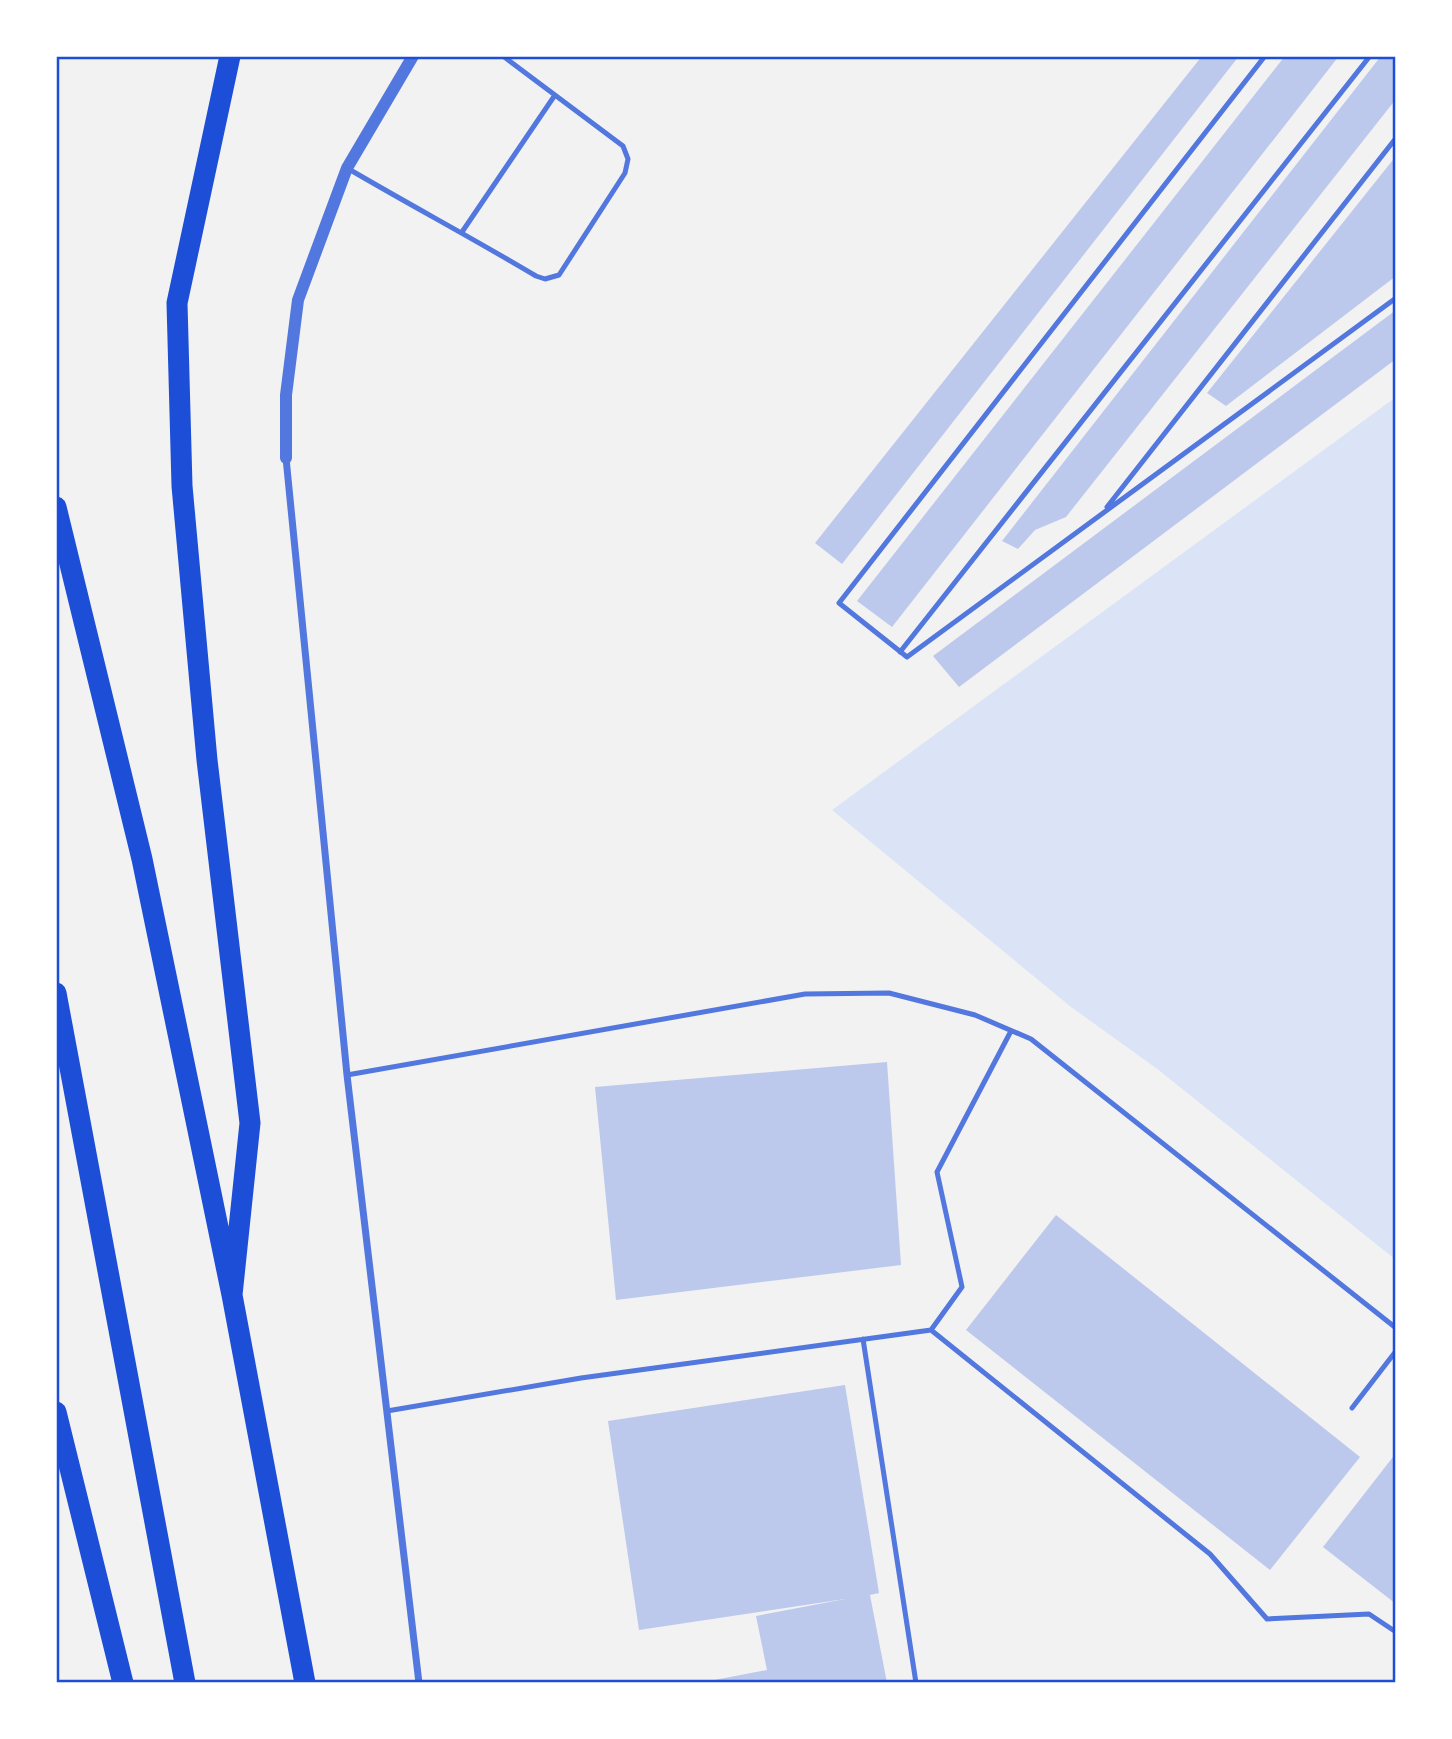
<svg xmlns="http://www.w3.org/2000/svg" width="1452" height="1739" viewBox="0 0 1452 1739" font-family="'Varela Round',sans-serif">
<rect width="100%" height="100%" fill="#f2f2f2"/>
<path fill="#dbe4f7" d="M1396 397V1260L1156 1068 1071 1007 832 810Z"/>
<path fill="#bdc9ec" d="M1202 56H1239L842 564 815 543Z
M1285 56H1339L892 627 857 601Z
M1381 56H1396V99L1066 517 1035 530 1018 549 1002 541Z
M1396 156V276L1226 406 1207 393Z
M1396 310V359L959 687 933 656Z
M887 1062 901 1265 616 1300 595 1087Z
M1056 1215 1360 1457 1270 1570 966 1330Z
M845 1385 879 1593 870 1595 887 1683H699L767 1670 756 1616 845 1599 639 1630 608 1421Z
M1396 1453V1604L1323 1547Z"/>
<g fill="none" stroke-linecap="round" stroke-linejoin="round">
<path stroke="#5277de" stroke-width="5" d="M1265 56 839 603 907 657 1396 298
M347 168C410 205 474 239 536 276L545 279 559 275 625 173 628 159 623 146 503 56
M462 232 555 95
M1107 507 1396 138
M900 652 1370 56
M347 1075 805 994 889 993 975 1015 1031 1039 1396 1328
M931 1330 962 1287 937 1172 1011 1031
M863 1339 916 1683
M1352 1408 1396 1351
M387 1411 581 1378 931 1330 1210 1554 1267 1619 1369 1614 1396 1632"/>
<path stroke="#5277de" stroke-width="7" d="M286 458 347 1075 419 1683"/>
<path stroke="#5277de" stroke-width="12" d="M286 458V395L298 300 347 168 413 56"/>
<path stroke="#1d4ed8" stroke-width="21" d="M230 56 177 303 182 486 207 760 250 1123 232 1295
M56 507 142 859 232 1295 305 1683
M56 993 185 1683
M56 1412 123 1683"/>
</g>
<rect width="1452" height="1739" fill="none" stroke="#ffffff" stroke-width="116"/>
<rect x="58" y="58" width="1336" height="1623" fill="none" stroke="#1d4ed8" stroke-width="2.5"/>
</svg>
